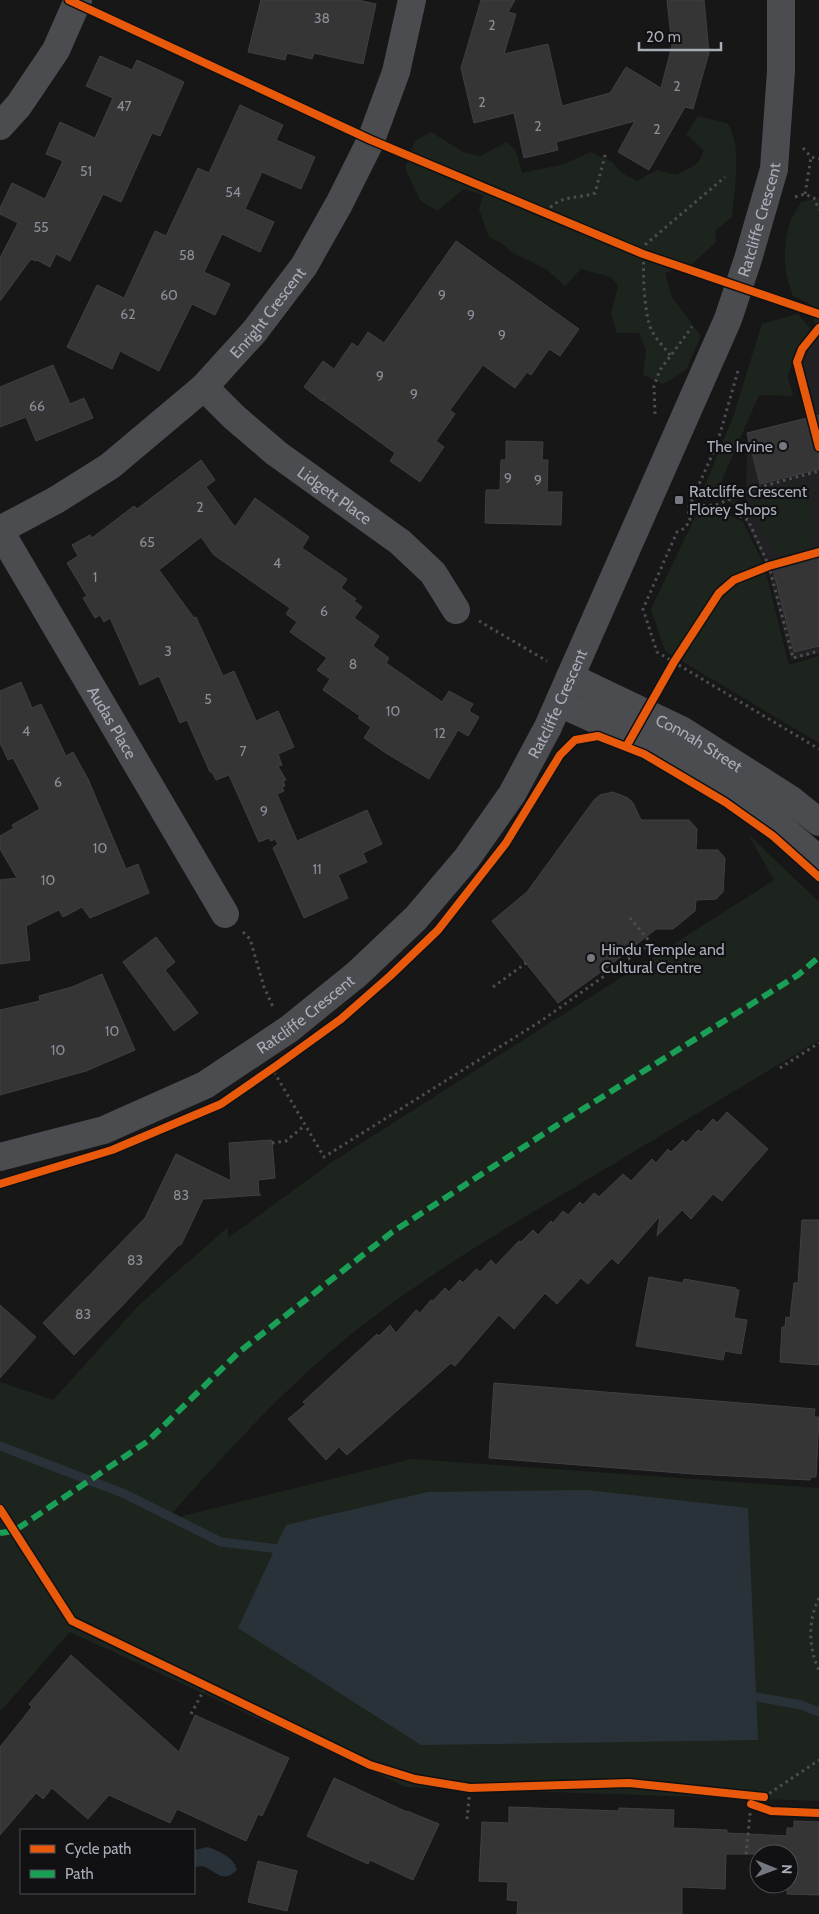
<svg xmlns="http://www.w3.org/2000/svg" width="819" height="1914" viewBox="0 0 819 1914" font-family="Cabin,sans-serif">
<rect width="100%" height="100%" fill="#171717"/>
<path fill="#212123" d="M819 328V653L791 660 767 567 746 522 747 433 808 417 788 336Z"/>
<path fill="#1d241e" d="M698 116 727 123C743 145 734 190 732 217L715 231 716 242 692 264 665 273 672 297 701 336 686 370 663 384 643 375 646 350 639 333H617L611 314 618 286 611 277 581 269 565 286 546 269 511 252 503 244 489 237 479 209 483 195 464 189 437 211 420 200 405 168 415 141 431 132 463 152 480 156 507 142 516 151 522 173 564 164 591 152 612 162 622 173 637 181 657 170 676 175C689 168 701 166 703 150L686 134Z
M819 198V326L814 322 810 304 793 296C784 273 782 251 789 226 791 218 797 210 801 202Z
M798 314 811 329 793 356 788 377 793 396 759 395 719 487 743 507 783 486 787 480C792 482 798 483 802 487 812 497 819 538 808 548 800 553 786 554 777 556L756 517 716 495 702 492 733 417 762 324Z
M720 510 743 522 764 565 789 665 819 656V743L665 651 651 609 697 513Z
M748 834 819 902V1040C736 1090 653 1140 570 1190 490 1238 410 1285 338 1345 275 1398 221 1458 166 1520L412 1459 819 1488V1801L406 1787 70 1632 0 1712V1382L53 1400 139 1305 228 1227V1238L335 1160 774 880Z"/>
<path fill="#2a3239" d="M587 1490 748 1508 758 1740 421 1745 238 1628 286 1525 428 1492Z
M208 1847C220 1852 233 1856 237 1870 221 1885 215 1869 202 1866 200 1866 197 1867 194 1867V1850Z"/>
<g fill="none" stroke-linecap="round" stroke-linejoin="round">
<path stroke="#2a3239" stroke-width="9" d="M0 1446 125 1494 221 1542 287 1550
M746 1695 801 1705 819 1712"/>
</g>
<path fill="#353536" stroke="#3f4043" d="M261 0H358L376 4 363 64 314 53 312 59 287 53 285 60 248 52Z
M481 0H515L508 12 516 14 504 54 548 44 562 106 610 93 626 67 661 88 672 46 667 0H704L709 53 693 109 685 107 649 170 618 152 635 121 556 142 558 150 524 158 514 113 474 123 461 68Z
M100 56 132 70 137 60 184 82 160 136 152 133 121 202 103 194 70 261 56 254 50 267 37 260 36 261 31 259 0 301V258L18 223 0 214V208L12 183 45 199 63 161 46 154 60 122 95 138 113 98 86 86Z
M240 105 283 125 276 140 315 157 301 189 262 172 245 209 274 222 260 252 222 234 204 272 230 284 215 315 192 304 159 371 120 351 112 369 67 347 97 285 124 298 155 231 166 236 198 168 209 173Z
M456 241 579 329 560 356 549 349 531 375 527 372 515 388 483 365 450 410 455 414 436 441 444 447 420 482 390 461 395 453 323 401 326 397 322 401 304 387 323 361 334 369 352 343 358 347 368 332 384 343Z
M53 365 70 404 84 398 93 418 36 441 26 417 0 427V387Z
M819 415V469L760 484 747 433Z
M506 441 543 442 542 460H548L547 492H562L561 525 485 523 486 490H500L501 460H506Z
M201 460 215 480 206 487 235 527 255 498 309 537 302 548 347 579 341 588 356 599 354 601 362 607 354 618 379 636 373 646 389 658 386 663 442 702 449 691 473 704 469 711 479 717 468 736 458 730 429 779 386 753 364 738 371 727 358 718 360 716 323 690 330 679 317 670 327 658 290 632 297 622 286 614 290 608 214 555 201 537 159 570 194 618 196 617 223 676 234 671 256 721 278 711 294 747 278 754 282 765 278 766 286 780 283 781 285 786 282 787 284 791 277 794 297 841 367 810 382 844 363 853 367 862 338 875 348 898 304 918 273 848 278 844 275 839 271 841 269 838 259 842 229 775 216 780 212 772H210L187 720 180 723 159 676 140 685 110 618 104 622 100 615 95 618 83 598 87 596 67 563 78 556 72 545 90 535 92 538 134 506 137 509Z
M819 557V646L794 652 773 569Z
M21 682 32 708 41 704 66 756 73 752 88 779 126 869 138 864 149 893 90 918 82 907 63 917 59 910 26 926 30 960 0 964V880L17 878 0 849V836L14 828 12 825 40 809 13 758 8 760 0 743V691Z
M613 792 628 798 633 803 641 820H689L697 829 696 850H718L725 858 723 892 716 899 696 900 695 911 673 929H656L609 966 558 1003 492 921 527 892 594 800 600 795Z
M156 937 175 962 165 970 198 1013 174 1031 123 962Z
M102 974 135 1050 86 1071 0 1095V1010L40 1001 39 996 72 987Z
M727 1112 768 1149 722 1201 713 1194 691 1219 682 1210 657 1236 660 1216 618 1264 612 1258 588 1284 581 1278 557 1304 545 1293 514 1329 499 1315 455 1366 451 1363 347 1455 339 1447 326 1460 288 1419 306 1404 303 1402 377 1334 379 1336 390 1325 396 1333 416 1310 420 1313 431 1300 433 1301 445 1288 449 1292 460 1280 463 1283 476 1269 480 1272 491 1260 496 1265 519 1241 521 1242 533 1230 538 1235 551 1221 553 1223 563 1211 568 1215 580 1202 583 1205 594 1193 599 1197 623 1174 631 1181 652 1159 656 1163 668 1149 671 1152 683 1140 686 1143 698 1130 701 1132 713 1119 717 1123Z
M272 1140 275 1178 258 1180 259 1194 261 1195 203 1199 181 1245H179L122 1306 74 1355 43 1323 145 1218 176 1154 231 1181 229 1143Z
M802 1220H819V1365L780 1362 782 1327H785L786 1317 790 1318 794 1283H798Z
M649 1277 683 1283 684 1279 736 1288V1290H739L734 1318 747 1320 741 1354 725 1351 723 1360 636 1346Z
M0 1305 36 1337 0 1378Z
M494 1383 815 1409 814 1417H819L816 1477H811L810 1480 693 1474 489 1458Z
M71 1655 179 1752 195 1715 289 1758 262 1816 258 1814 246 1841 177 1809 170 1823 109 1795 88 1819 52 1788 43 1799 36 1793 0 1835V1747L32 1707 29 1704Z
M334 1778 407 1812V1811L439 1824 413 1880 370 1860 368 1864 307 1836Z
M509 1807 619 1811V1808L674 1810 673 1828 727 1830V1833L787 1836V1828H794V1821L819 1822V1895L787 1894 789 1854H726L725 1889 682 1887V1914H517L518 1901 507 1900 508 1882 479 1881 482 1822 509 1823Z
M258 1861 297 1871 287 1911 248 1902Z"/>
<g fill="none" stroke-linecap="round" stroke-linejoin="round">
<path stroke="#4d4e52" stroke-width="3" stroke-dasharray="2.5 4" stroke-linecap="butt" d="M803 148 811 157 819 159
M805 194 811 157
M795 197 805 194 814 198 819 210
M547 213C555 195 578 199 595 193L606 152
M670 355C664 347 655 338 651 329 644 314 641 260 646 244L725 177
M738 371 717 444 688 509 690 520 685 528 677 532 643 609 657 652 819 749
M655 414 654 386 660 370 692 327
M716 505 748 520 769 566 793 658 819 651
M690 506 716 505 756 488 819 471
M479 621 547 661
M243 932 250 939 264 987 273 1007
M493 987 526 963
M780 1068 819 1043
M274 1072 324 1157 541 1021 651 943 630 918
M272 1143 286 1141 304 1126
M819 1598C808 1620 808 1647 819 1670
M191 1714 206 1686
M746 1795 751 1804 746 1855
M764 1797 819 1760
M467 1819 470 1788"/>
<g stroke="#4b4c50" stroke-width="28">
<path d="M0 126 19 105 56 50 78 0"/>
<path id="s1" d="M204 387 234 417 276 453 400 542 433 573 456 610"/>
<path id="s2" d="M0 530 56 500 110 466 204 387 254 332 304 266 339 204 371 140 396 72 412 0"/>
<path id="s3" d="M0 531 225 914"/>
</g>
<g stroke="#4b4c50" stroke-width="28">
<path id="s4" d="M570 677 683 731 790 799 819 822"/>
<path d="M559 703 670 753 774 821 819 860"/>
<path id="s5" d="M0 1157 104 1130 205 1085 289 1029 357 974 416 918 467 858 512 794 548 727 728 319 748 259 774 169 781 71V0"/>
</g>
<path stroke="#1a9f57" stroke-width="6" stroke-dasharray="12 6" stroke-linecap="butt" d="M0 1533 14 1531 148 1441 239 1352 391 1233 562 1122 798 975 819 957"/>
<g stroke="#111113" stroke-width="11">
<path id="cycleway" d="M69 0 371 140 643 254 819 314
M819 328 802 349 797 362 819 447
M626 747 674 662 719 593 734 580 769 566 819 552
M0 1184 112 1150 221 1104 276 1066 341 1019 390 976 438 930 506 843 560 755 575 740 598 736 644 754 725 802 773 836 819 877
M0 1509 72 1621 370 1765 415 1779 470 1788 629 1783 764 1797
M751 1804 771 1811 819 1813"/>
</g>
<use href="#cycleway" stroke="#e8590c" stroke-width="8"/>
</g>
<g fill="#757880" stroke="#111113" stroke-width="2">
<circle cx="783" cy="446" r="5"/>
<rect x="674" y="495" width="10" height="10" rx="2.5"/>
<circle cx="591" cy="958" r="5"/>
</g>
<g text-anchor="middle" stroke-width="4.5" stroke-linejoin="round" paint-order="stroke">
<g font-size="14" fill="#8b8f98">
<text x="322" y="23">38</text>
<text x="492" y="30">2</text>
<text x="677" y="91">2</text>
<text x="482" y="107">2</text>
<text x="124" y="111">47</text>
<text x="538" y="131">2</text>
<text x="657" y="134">2</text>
<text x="86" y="176">51</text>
<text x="233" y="197">54</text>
<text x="41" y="232">55</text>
<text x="187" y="260">58</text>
<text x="169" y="300">60</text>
<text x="442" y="300">9</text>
<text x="128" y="319">62</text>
<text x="471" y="320">9</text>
<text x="502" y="340">9</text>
<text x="380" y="381">9</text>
<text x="414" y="399">9</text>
<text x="37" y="411">66</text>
<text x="508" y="483">9</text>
<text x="538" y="485">9</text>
<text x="200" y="512">2</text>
<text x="147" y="547">65</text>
<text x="277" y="568">4</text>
<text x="95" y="582">1</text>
<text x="324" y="616">6</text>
<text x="168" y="656">3</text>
<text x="353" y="669">8</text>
<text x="208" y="704">5</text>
<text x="393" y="716">10</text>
<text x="26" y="736">4</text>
<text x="440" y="738">12</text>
<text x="243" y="756">7</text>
<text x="58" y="787">6</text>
<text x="264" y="816">9</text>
<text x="100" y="853">10</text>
<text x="317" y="874">11</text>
<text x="48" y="885">10</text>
<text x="112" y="1036">10</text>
<text x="58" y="1055">10</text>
<text x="181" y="1200">83</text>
<text x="135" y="1265">83</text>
<text x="83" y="1319">83</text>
</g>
<g font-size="16" fill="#a8adb8" stroke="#111113">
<text dy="6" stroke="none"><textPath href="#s5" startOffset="1271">Ratcliffe Crescent</textPath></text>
<text dy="6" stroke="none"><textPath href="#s2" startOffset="348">Enright Crescent</textPath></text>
<text dy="6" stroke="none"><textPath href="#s1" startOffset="170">Lidgett Place</textPath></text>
<text dy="6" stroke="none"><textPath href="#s5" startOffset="746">Ratcliffe Crescent</textPath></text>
<text dy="6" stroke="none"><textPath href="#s3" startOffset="222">Audas Place</textPath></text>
<text dy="6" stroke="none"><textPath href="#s4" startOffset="145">Connah Street</textPath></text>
<text dy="6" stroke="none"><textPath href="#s5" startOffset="341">Ratcliffe Crescent</textPath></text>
</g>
<g font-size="16" fill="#a8adb8" stroke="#111113" text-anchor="start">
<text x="773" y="452" text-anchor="end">The Irvine</text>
<text x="689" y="497">Ratcliffe Crescent<tspan x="689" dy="18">Florey Shops</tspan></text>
<text x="601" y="955">Hindu Temple and<tspan x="601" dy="18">Cultural Centre</tspan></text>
</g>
</g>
<rect x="20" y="1829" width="175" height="65" fill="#111113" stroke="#4d4f55"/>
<rect x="30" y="1845" width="25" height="8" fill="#e8590c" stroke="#4d4f55"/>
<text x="65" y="1854" font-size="15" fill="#a8adb8">Cycle path</text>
<rect x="30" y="1870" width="25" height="8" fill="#1a9f57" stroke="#4d4f55"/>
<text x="65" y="1879" font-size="15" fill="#a8adb8">Path</text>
<g transform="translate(774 1869) rotate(91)"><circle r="24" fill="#111113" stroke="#4d4f55"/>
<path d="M0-4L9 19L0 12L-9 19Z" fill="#757880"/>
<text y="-8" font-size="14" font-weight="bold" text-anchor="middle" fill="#a8adb8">N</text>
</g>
<path d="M639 42v8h82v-8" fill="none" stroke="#a8adb8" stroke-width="2.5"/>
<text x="646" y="42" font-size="15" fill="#a8adb8" stroke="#111113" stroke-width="4" paint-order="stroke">20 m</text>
</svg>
